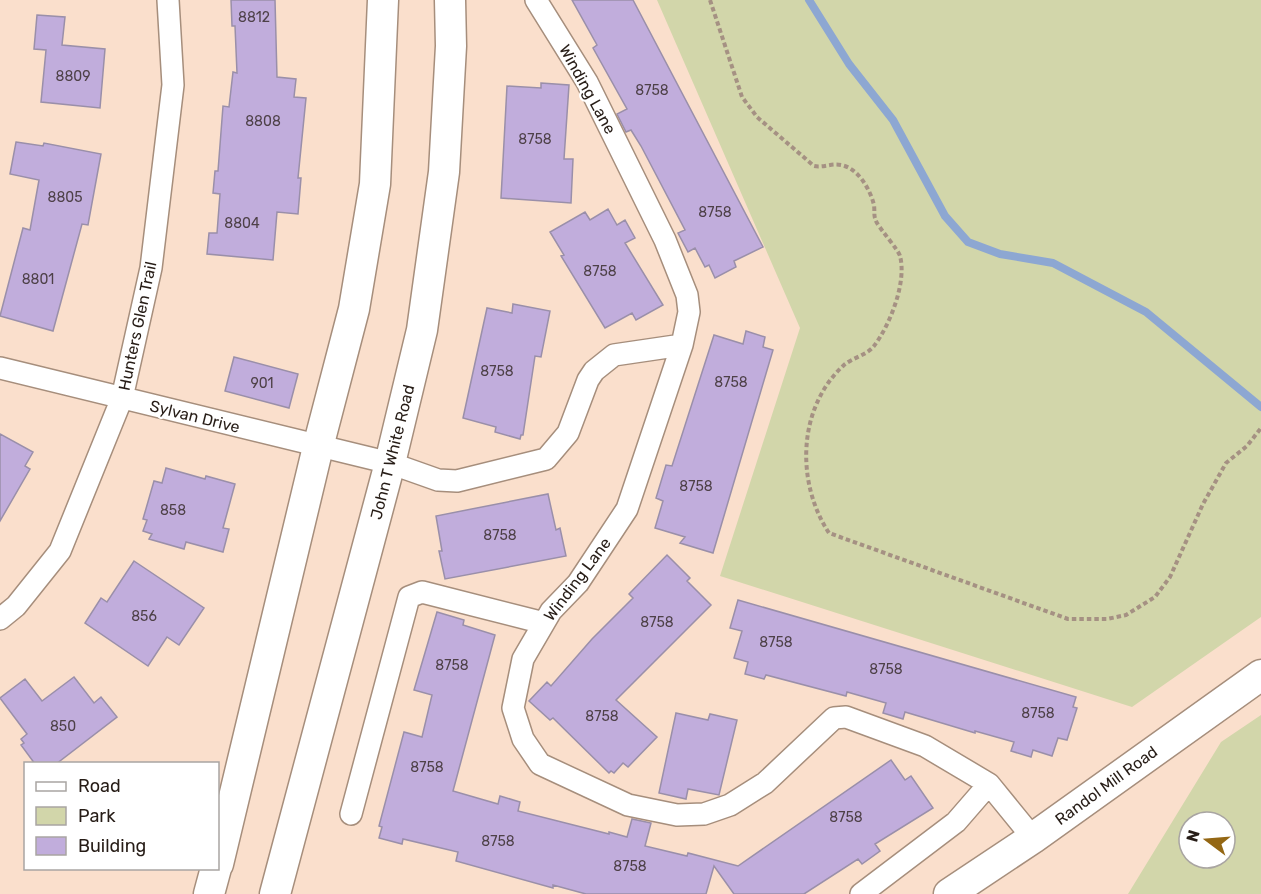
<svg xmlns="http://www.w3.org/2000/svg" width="1261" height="894" viewBox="0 0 1261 894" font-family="Rubik,sans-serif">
<rect width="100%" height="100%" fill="#fadfcc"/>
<path fill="#d2d6aa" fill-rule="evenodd" d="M657 0H1261V617L1132 707 720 576 800 328Z
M1261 715V894H1128L1221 742ZM1189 822H1225V858H1189Z"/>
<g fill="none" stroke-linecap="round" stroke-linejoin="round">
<path stroke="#8da7d2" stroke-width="8" d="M809 0 849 64 893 120 945 216 968 242 1000 254 1053 263 1146 312 1261 407"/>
</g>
<path fill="#c1addc" stroke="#9a8fa9" stroke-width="1.5" d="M231 0H275L277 77 296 79 294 97 306 98 298 178H301L298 214 277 212 273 260 207 254 209 233H217L220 194 213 193 215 171H218L223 106 229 107 233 72 237 73 235 26H232Z
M572 0H633L763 247 734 261 736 267 715 278 709 265 705 267 695 248 688 252 678 233 685 230 641 146 631 130 626 132 617 114 627 109 593 48 597 45Z
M37 15 65 17 62 45 105 49 100 108 41 102 46 50 34 49Z
M541 83 569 85 564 159H573L571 203 501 198 507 86 541 88Z
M16 142 43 146 44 143 101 154 88 225 82 224 53 331 0 316 23 228 30 230 39 180 10 174Z
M608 209 617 225 625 220 635 238 625 243 663 305 636 320 632 313 605 328 561 256 564 255 550 232 585 212 590 220Z
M513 304 550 311 541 357 535 356 523 435H521L520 439 495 432 496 427 463 418 487 308 512 313Z
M746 331 765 337 763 347 773 350 713 553 680 543 685 537 655 528 663 501 656 498 666 465 672 466 714 335 743 344Z
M234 357 298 374 289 408 225 391Z
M0 434 33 452 25 466 30 469 0 521Z
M166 468 205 479 206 476 235 484 223 528 229 529 223 552 186 542 184 549 149 539 152 534 143 531 147 520 143 519 154 481 162 483Z
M548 494 556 530 560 528 566 556 445 579 439 551H442L436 516Z
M667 555 690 578 687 581 711 605 616 700 657 737 628 767 623 763 614 773 611 771 609 773 553 718 550 720 529 701 547 682 551 686 592 639 633 598 629 594Z
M134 561 204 608 179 645 167 637 148 666 85 623 101 598 107 602Z
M738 600 1076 697 1073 707 1077 708 1067 740 1058 738 1052 756 1033 750 1031 757 1011 751 1014 742 975 731V733L905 712 903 719 883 713 886 703 847 692 846 696 766 675 764 679 745 674 748 662 734 658 742 631 730 628Z
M437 612 464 620 463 625 495 635 453 791 498 804 500 796 520 802 518 811 609 834V832L627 837 632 819 651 823 645 846 687 856 688 853 738 866 891 760 905 780 911 776 933 808 875 844 880 851 862 864 858 859 804 894H734L714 866 706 894H586L553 885V888L456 861 458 852 403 839 402 844 379 838 382 827 379 826 404 732 422 737 432 695 414 690Z
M74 677 94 703 101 697 117 717 56 764H35L21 745 24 743 21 739 27 734 0 698 25 679 42 701Z
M676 713 708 720 710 714 737 720 719 795 688 789 686 799 659 793Z"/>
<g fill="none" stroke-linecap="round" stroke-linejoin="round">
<g stroke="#a68e7c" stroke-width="24">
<path id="street" d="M536 0 587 82 665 240 687 295 689 312 682 345 627 509 578 583 551 611 523 659 513 708 523 739 540 764 628 805 677 815 704 814 730 805 765 783 834 718 846 717 925 746 989 784 1033 838
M0 368 390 463 438 480 457 481 546 459 568 433 588 380 594 371 614 355 682 345
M0 619 16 606 60 551 122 398 151 268 173 85 168 0
M351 814 409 597 422 592 544 623
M861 894 956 822 989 784"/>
</g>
<g stroke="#a68e7c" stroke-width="33">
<path id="secondary" d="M218 864 318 447 354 309 375 184 383 0
M209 894 216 868
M275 894 390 463 422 330 444 172 451 46 450 0
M949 894 1033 838 1261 675"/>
</g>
<path stroke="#a59183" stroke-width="4" stroke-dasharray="4.5 3" stroke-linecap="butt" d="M710 0 742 97 757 117 814 166C823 168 831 163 841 165 858 168 870 189 874 205 875 212 873 216 877 223 881 230 899 251 900 256 907 282 890 325 874 346 867 355 852 358 844 365 797 408 796 483 829 533L1068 619H1107L1126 615 1155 597 1170 577 1203 504 1226 463 1247 446 1261 428"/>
<use href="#street" stroke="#fff" stroke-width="21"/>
<use href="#secondary" stroke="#fff" stroke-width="30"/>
</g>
<g text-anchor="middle" stroke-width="4.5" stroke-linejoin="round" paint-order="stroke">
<g font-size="14" fill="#4e4148">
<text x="254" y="22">8812</text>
<text x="73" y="81">8809</text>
<text x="652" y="95">8758</text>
<text x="263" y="126">8808</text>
<text x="535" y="144">8758</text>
<text x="65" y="202">8805</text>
<text x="715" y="217">8758</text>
<text x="242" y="228">8804</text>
<text x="600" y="276">8758</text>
<text x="38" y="284">8801</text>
<text x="497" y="376">8758</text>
<text x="731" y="387">8758</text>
<text x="262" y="388">901</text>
<text x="696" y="491">8758</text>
<text x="173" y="515">858</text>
<text x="500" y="540">8758</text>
<text x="144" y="621">856</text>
<text x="657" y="627">8758</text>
<text x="776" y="647">8758</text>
<text x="452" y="670">8758</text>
<text x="886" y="674">8758</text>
<text x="1038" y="718">8758</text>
<text x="602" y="721">8758</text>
<text x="63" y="731">850</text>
<text x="427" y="772">8758</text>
<text x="846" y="822">8758</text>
<text x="498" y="846">8758</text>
<text x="630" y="871">8758</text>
</g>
<g font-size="16" fill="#271d17" stroke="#fff">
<text transform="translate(588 89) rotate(61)" y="6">Winding Lane</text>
<text transform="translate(137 326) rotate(-78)" y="6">Hunters Glen Trail</text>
<text transform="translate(195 416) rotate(14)" y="6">Sylvan Drive</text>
<text transform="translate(392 452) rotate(-76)" y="6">John T White Road</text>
<text transform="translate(577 579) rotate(-53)" y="6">Winding Lane</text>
<text transform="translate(1106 785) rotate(-36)" y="6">Randol Mill Road</text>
</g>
</g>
<rect x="24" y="762" width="195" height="108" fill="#ffffff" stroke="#a9a5a2" stroke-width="1.5"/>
<rect x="36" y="782" width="30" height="9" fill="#ffffff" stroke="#a9a5a2" stroke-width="1.5"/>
<text x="78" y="792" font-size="18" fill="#271d17">Road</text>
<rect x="36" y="807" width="30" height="18" fill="#d2d6aa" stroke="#a9a5a2" stroke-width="1.5"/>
<text x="78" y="822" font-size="18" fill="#271d17">Park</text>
<rect x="36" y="837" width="30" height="18" fill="#c1addc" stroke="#a9a5a2" stroke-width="1.5"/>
<text x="78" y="852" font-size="18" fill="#271d17">Building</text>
<g transform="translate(1207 840) rotate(286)"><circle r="28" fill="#ffffff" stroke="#a9a5a2" stroke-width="1.5"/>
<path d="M0-4.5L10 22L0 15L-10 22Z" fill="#946714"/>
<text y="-9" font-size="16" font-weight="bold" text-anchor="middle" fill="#271d17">N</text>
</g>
</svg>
